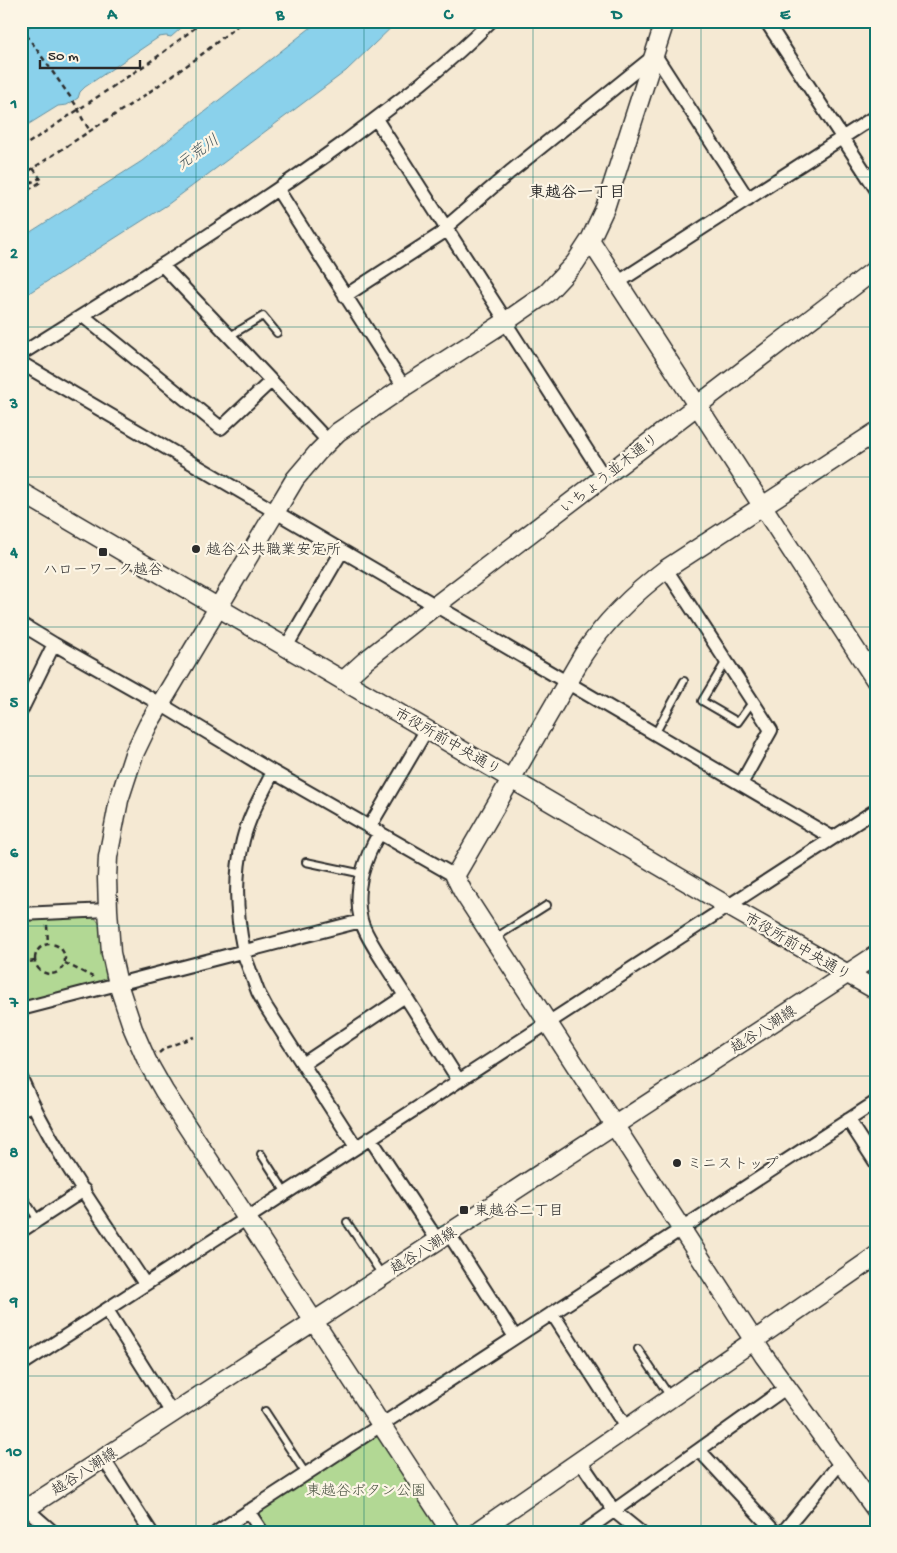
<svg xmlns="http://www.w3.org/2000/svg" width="897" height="1553" viewBox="0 0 897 1553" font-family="'Gochi Hand','Klee One',sans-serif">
<rect width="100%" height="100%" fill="#f5e9d3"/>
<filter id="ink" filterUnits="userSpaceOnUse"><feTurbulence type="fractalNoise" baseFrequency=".02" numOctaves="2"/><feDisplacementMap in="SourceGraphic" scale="10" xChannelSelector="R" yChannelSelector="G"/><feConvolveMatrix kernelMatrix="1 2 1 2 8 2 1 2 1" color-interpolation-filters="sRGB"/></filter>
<g filter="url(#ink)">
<path fill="#b2d894" stroke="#6e8260" d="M94 917 100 924 108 973 103 982 21 1003V920Z
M372 1436 383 1438 444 1532H267L257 1517 259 1509Z"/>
<path fill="#8ad1eb" stroke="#648f9e" d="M38 21H189L171 37 166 36 159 37 85 87 80 92 78 98 67 105 58 106 21 129V33Z
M319 21H398L346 71 167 205 21 298V238L142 161Z"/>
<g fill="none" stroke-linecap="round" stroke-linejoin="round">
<g stroke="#2b2b2b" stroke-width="10">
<path id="lane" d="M230 336 263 316 277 333
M726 661 702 701 738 722 753 701
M655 734 684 681
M306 862 363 874
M495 938 547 905
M261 1154 286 1193
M21 1194 38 1220
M347 1222 382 1275
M638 1349 671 1398
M265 1411 306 1474"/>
</g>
<g stroke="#2b2b2b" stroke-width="16">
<path id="street" d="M766 21 876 189
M655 55 748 199
M376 119 506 321
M278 190 404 387
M445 228 510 172 654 56
M162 265 328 441
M617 283 876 116
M345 296 447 230
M83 316 221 428 271 381
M505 322 604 477
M21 354C129 286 238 219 342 144 393 106 446 67 491 21
M21 363 833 838
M666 569 771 730 741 784
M21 624 54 644 162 705 273 772 455 876
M286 647 342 551
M21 711 54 644
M370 826 427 729
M380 832C365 857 353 890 361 920 365 936 384 962 393 977 415 1011 437 1046 459 1081
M21 914 108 910
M243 952 258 992 266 1007 356 1147
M244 952C236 915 234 877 243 840 249 816 262 794 273 772
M21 1009 361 921
M303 1064 405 996
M21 1078C52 1151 102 1218 145 1284
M21 1110 33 1105
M848 1120 876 1163
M370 1138 438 1241
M21 1231 84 1190
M449 1234 515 1337
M107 1310 172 1413
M552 1313 627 1429
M21 1365 876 810
M699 1450 775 1532
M103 1458 151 1532
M580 1461 614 1511 640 1532
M21 1504 53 1532
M248 1511 262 1532
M217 1532 876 1102
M584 1532 787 1387
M783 1532 841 1462"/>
</g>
<g stroke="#2b2b2b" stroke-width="21">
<path id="secondary" d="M590 240 876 681
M876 432 666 569C633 594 606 620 583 655L455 876 463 892 764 1356 876 1510
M21 492 728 906 876 990
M344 680 365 661 435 606 876 269
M21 1512 876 955
M451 1532 164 1091 147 1061 133 1029 118 984 111 953 108 910 107 878 108 857 119 800 134 754 148 725 295 479 318 452 338 432 404 387 505 322 547 293 575 263 590 240 605 208 665 21
M477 1532 876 1256"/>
</g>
<path stroke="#2b2b2b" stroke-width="2.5" stroke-dasharray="5 4" stroke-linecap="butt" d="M21 27 78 108 82 118 90 131
M21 148 157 57 204 21
M33 168 40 178
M21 176 142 97 196 59 243 21
M21 187 40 178 42 181 21 195
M47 925 48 944
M35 959a15 15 0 1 1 30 0a15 15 0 1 1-30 0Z
M21 963 35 961
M65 963 93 977
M159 1053 165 1048 194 1037
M28 1530 30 1532"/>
<use href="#lane" stroke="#fcf5e5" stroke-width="6"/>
<use href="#street" stroke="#fcf5e5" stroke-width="12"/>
<use href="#secondary" stroke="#fcf5e5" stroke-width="18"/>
</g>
</g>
<path fill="none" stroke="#0f766e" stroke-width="1" stroke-opacity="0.55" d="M196 21V1532M364 21V1532M533 21V1532M701 21V1532M21 177H876M21 327H876M21 477H876M21 627H876M21 776H876M21 926H876M21 1076H876M21 1226H876M21 1376H876"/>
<g fill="#2b2b2b" stroke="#fcf5e5" stroke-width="2">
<circle cx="196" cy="549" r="5"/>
<rect x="98" y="547" width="10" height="10" rx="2.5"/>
<circle cx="677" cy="1163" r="5"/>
<rect x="459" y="1205" width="10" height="10" rx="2.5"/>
</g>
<g text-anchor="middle" stroke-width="4.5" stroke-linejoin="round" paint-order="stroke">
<g font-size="15" fill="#2b2b2b" stroke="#fcf5e5">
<text transform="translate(609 473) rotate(-38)" y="5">いちょう並木通り</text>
<text transform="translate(448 741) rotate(30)" y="5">市役所前中央通り</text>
<text transform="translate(798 946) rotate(30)" y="5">市役所前中央通り</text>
<text transform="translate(763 1029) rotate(-33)" y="5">越谷八潮線</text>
<text transform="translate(423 1250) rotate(-32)" y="5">越谷八潮線</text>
<text transform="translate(84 1471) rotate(-33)" y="5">越谷八潮線</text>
</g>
<g font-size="15" fill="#2b2b2b" stroke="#fcf5e5" text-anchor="start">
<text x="206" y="554">越谷公共職業安定所</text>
<text x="103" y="574" text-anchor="middle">ハローワーク越谷</text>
<text x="687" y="1168">ミニストップ</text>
<text x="474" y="1215">東越谷二丁目</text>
</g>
<g font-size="15" fill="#4d5645" stroke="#fcf5e5">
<text x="366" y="1495">東越谷ボタン公園</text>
</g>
<g font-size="16" font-style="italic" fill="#43545b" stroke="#fcf5e5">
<text transform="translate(197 151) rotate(-36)" y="6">元荒川</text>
</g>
<g font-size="16" font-weight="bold" fill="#2b2b2b" stroke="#fcf5e5">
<text x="577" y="197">東越谷一丁目</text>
</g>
</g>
<rect width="897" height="1553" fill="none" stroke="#fcf5e5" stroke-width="55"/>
<path d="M40 60v8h100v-8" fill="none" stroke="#2b2b2b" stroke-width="2.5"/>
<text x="48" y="60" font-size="15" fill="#2b2b2b" stroke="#fcf5e5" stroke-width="4" paint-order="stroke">50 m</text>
<rect x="28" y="28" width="842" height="1498" fill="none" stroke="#0f766e" stroke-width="2"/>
<g font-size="16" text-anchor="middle" font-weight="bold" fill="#0f766e">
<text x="112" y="19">A</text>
<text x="280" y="19">B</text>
<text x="448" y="19">C</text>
<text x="617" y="19">D</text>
<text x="785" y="19">E</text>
<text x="14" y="108">1</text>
<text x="14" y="258">2</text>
<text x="14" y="408">3</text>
<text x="14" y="557">4</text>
<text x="14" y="707">5</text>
<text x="14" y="857">6</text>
<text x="14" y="1007">7</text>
<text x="14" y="1157">8</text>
<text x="14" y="1306">9</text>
<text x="14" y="1456">10</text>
</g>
</svg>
